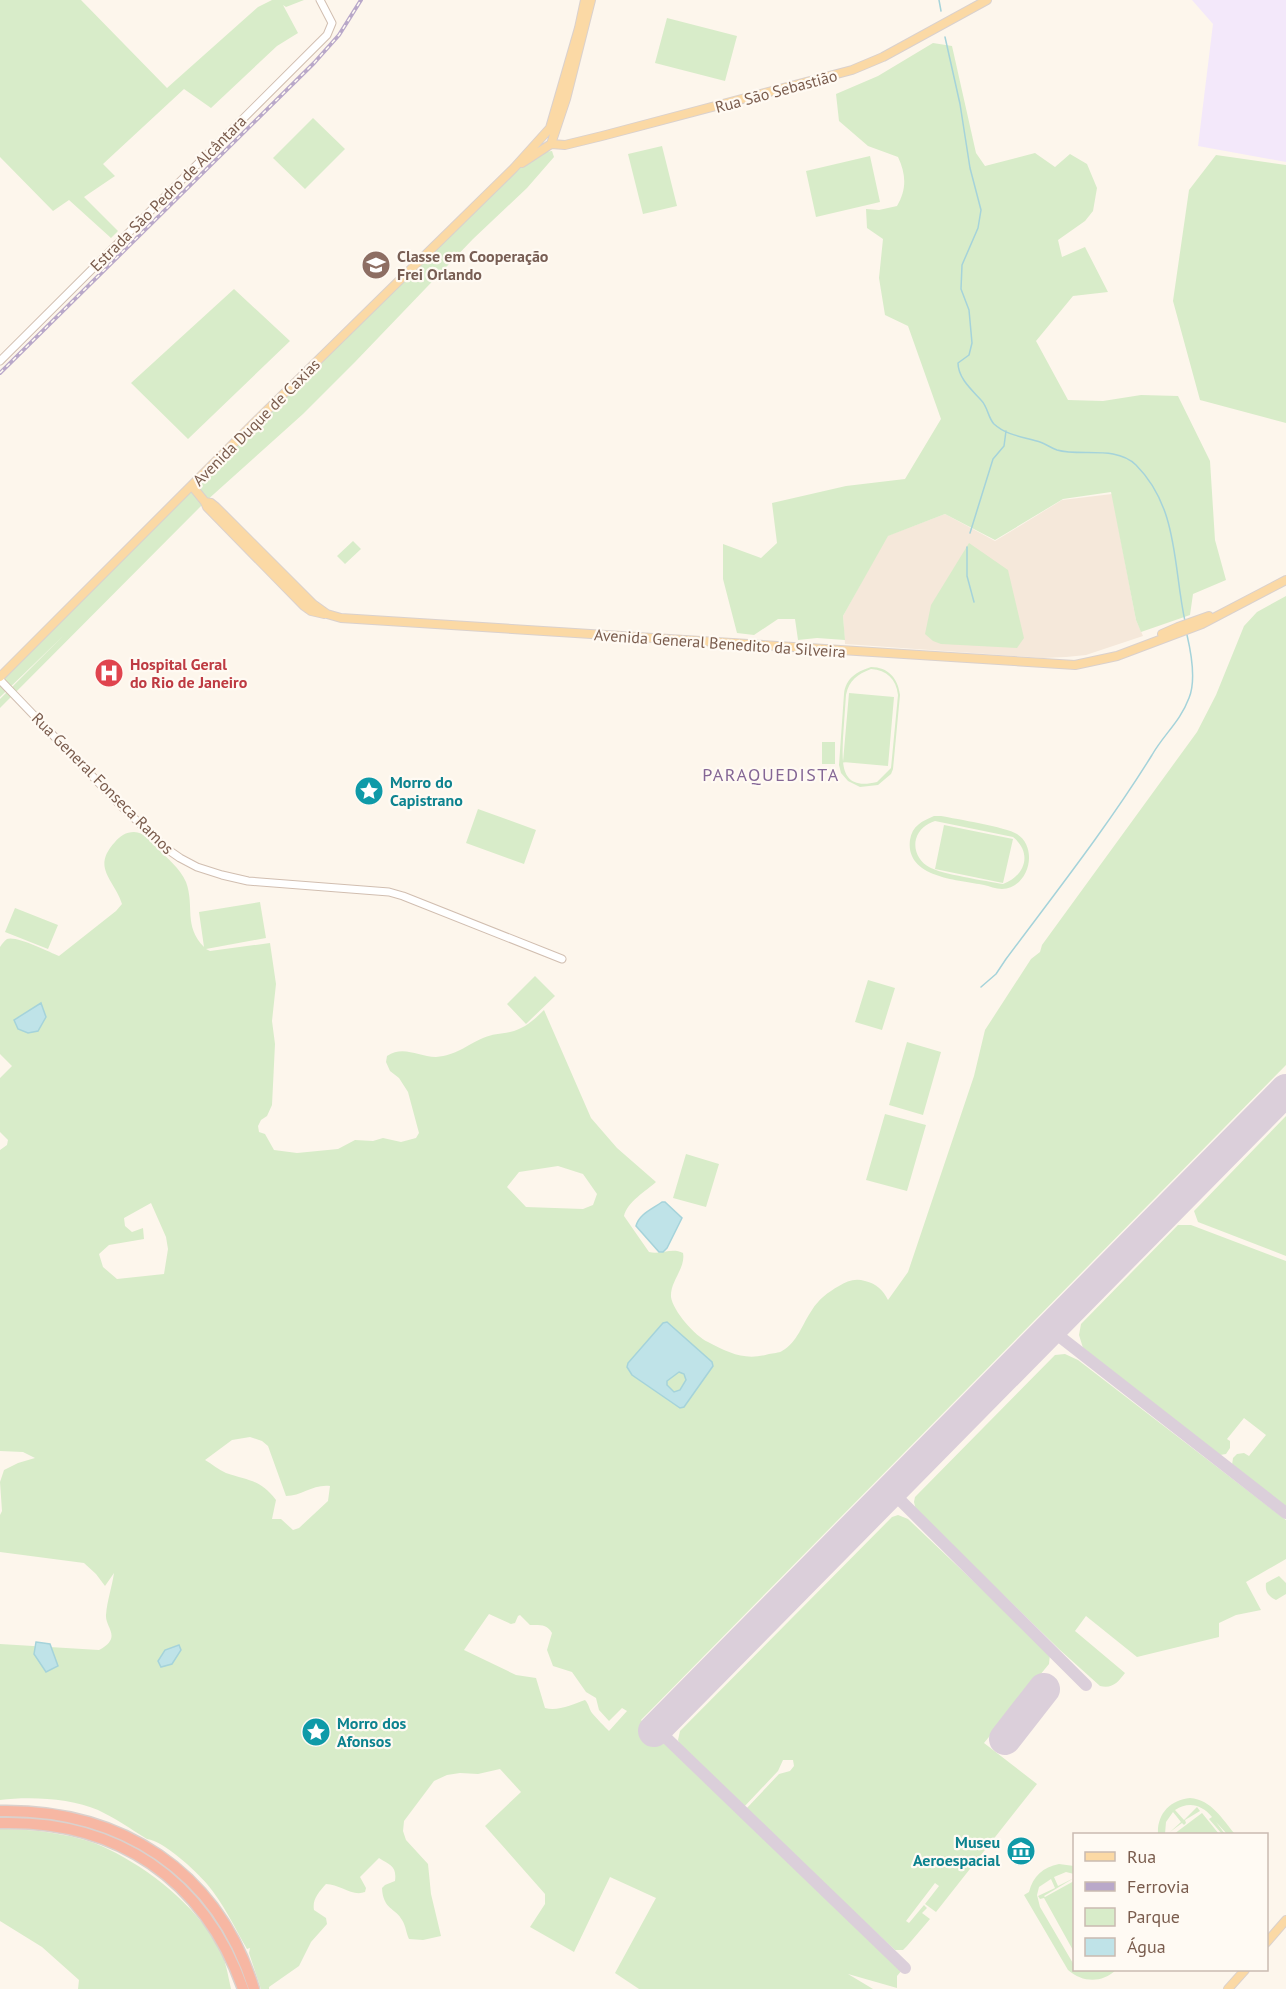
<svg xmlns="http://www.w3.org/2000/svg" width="1286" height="1989" viewBox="0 0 1286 1989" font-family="'PT Sans',sans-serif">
<rect width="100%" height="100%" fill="#fdf6ec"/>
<path fill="#f5e8da" d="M1112 494 1136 620 1143 636 1086 655 1066 657 1043 658 845 644 843 616 887 536 945 514 995 541 1062 500Z"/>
<path fill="#f3e8fa" d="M1192 0H1286V162L1198 146 1213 24Z"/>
<path fill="#d8ecc9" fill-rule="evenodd" d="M0 0H81L167 88 258 7 272 0H304L286 7 283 5 298 33 277 46 211 108 184 89 103 164 115 176 84 197 118 231 111 238 69 200 53 211 0 157Z
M667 18 737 36 725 81 655 63Z
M933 43 952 46 976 153 985 166 1035 153 1055 167 1070 154 1087 164 1097 188 1093 211 1085 221 1058 240 1062 257 1085 247 1108 292 1073 296 1036 341 1068 400 1103 401 1141 395 1178 396 1210 461 1215 540 1226 580 1193 594 1190 615 1141 632 1136 620 1111 492 1063 499 995 540 945 514 888 536 843 616 845 640 817 638 798 640 795 619H778L754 635 737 633 723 579V544L761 558 777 543 772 503 846 486 905 479 941 419 908 326 885 315 879 278 883 239 867 228 866 209 879 210 897 206C907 189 906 174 898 157L868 146 839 121 836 94 878 76Z
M313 118 345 149 305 189 273 158Z
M662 146 677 206 643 214 628 154Z
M552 151 554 157 527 188 473 239 355 362 303 414 205 502 0 708V699L63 636 0 697V675L514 168 536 153Z
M1216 155 1286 165V423L1200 400 1173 301 1189 190Z
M870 156 880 202 816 217 806 171Z
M234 289 290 341 188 439 131 383Z
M353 541 361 549 345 564 337 556Z
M969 543 1008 570 1024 638 1017 648 941 644 933 641 925 634 931 605Z
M1286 596V1065L641 1720 902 1970 897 1976V1988L848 1974 873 1989H639L615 1973 656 1898 610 1877 574 1952 530 1927 545 1904V1894L485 1826 521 1792 500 1769 478 1774 460 1773 447 1775 434 1781 404 1821 403 1831 406 1840 428 1864 431 1894 441 1936 423 1940 409 1939C406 1933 406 1926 402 1920 396 1908 383 1910 382 1888L385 1885 395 1881C397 1866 390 1865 379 1858L360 1877 366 1888 365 1892C352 1897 340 1884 326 1884 319 1892 312 1899 314 1910L326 1918 327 1924 311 1942 299 1966 269 1987V1989H261L249 1953 250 1948 247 1949C236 1930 222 1901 207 1884 196 1871 164 1841 147 1839 131 1829 115 1818 98 1810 71 1798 29 1796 0 1800V1644L99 1650C123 1637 105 1628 106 1615 107 1601 112 1587 114 1573L105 1586 96 1574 84 1563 0 1552V1515L2 1511 0 1482 4 1470 18 1463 35 1458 23 1452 0 1451V1150L7 1145 8 1140 0 1132V1078L12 1066 0 1054V947C2 944 4 941 7 939 15 935 50 952 59 956L116 911 122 904C114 879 91 868 115 842 120 836 126 832 134 832 144 832 150 841 156 847 167 858 180 868 186 882 195 907 183 925 204 947L199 912 260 902 266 938 206 949 210 951 270 943 276 984 272 1021 275 1044 272 1105 267 1116 261 1120 258 1126 259 1132 265 1134 274 1150 297 1153 338 1149 355 1140 373 1141 383 1138 401 1142 416 1138 419 1133 408 1092 399 1078 390 1071 386 1062 387 1056C404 1045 418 1057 436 1057 457 1055 465 1046 483 1038 492 1034 500 1034 510 1032 524 1029 534 1020 544 1010L591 1118 617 1148 656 1182C646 1191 627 1202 624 1216L649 1252C661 1255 672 1247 683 1253 686 1268 670 1281 671 1297 673 1311 695 1336 708 1342 729 1353 745 1361 769 1354 773 1353 779 1353 782 1351 798 1342 802 1324 812 1310 818 1300 828 1292 839 1286 847 1281 855 1278 865 1281 877 1284 883 1290 888 1300L908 1272 974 1076 985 1030 1031 959 1040 952 1042 945 1197 732 1216 695 1244 626 1257 612ZM558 1166 583 1174 597 1194 593 1205 583 1209 526 1207 507 1187 519 1172ZM151 1203 166 1237 168 1249 164 1274 117 1279 103 1267 99 1254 109 1245 144 1239 143 1228 132 1232 125 1226 124 1218ZM250 1437 262 1441 268 1446 286 1496C302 1496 313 1484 330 1486L328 1501 299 1528 293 1530 281 1519H272L276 1500C260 1479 249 1481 226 1473 219 1470 212 1464 205 1460L232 1440ZM489 1614 511 1624 515 1623 518 1616 520 1615 530 1625C540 1625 547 1624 552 1633L547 1650 553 1666 572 1672 586 1692 596 1698 599 1710 609 1721 622 1708 627 1711 609 1731C605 1727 596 1718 592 1713 589 1709 589 1704 585 1700 574 1704 557 1712 545 1708L536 1678 516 1675 464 1650Z
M871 667C888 667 898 678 900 695L893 769 891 774 878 785 860 787 848 781 841 773 839 765 844 694C846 678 856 672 871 667ZM871 669C887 670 896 679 898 695L891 768 877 782C840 791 842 764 843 738 844 723 845 709 846 695 849 680 858 674 871 669Z
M849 693 894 697 888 766 843 762Z
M822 742H835V764H822Z
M478 809 536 830 524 864 466 843Z
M934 816H941C956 819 1006 827 1017 834 1039 848 1029 888 1002 889 996 889 989 886 984 885 959 880 905 878 910 840 912 826 922 821 934 816ZM935 821 1013 837C1033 853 1025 876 1003 884 987 881 940 874 929 867 920 862 913 851 916 839 919 829 926 824 935 821Z
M944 825 1013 839 1003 883 935 869Z
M15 908 58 925 48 949 5 932Z
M535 976 555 996 526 1024 507 1004Z
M868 980 895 988 882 1030 855 1022Z
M907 1042 941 1052 923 1115 889 1105Z
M885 1114 926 1125 907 1191 866 1180Z
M1286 1116V1256L1198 1222 1194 1211Z
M686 1154 719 1164 706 1207 673 1198Z
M1178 1225H1191L1286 1261V1507L1232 1465 1233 1458 1237 1454 1244 1453 1249 1456 1266 1435 1244 1418 1227 1439 1230 1441V1448L1226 1454 1220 1455 1083 1348 1079 1335 1081 1324Z
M1065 1354 1078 1360 1286 1520V1559L1246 1582 1261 1610 1236 1615 1219 1623V1637L1137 1657 1086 1616 1075 1631 1125 1673C1118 1682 1113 1689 1100 1686L1060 1650 916 1510 914 1502 915 1497 1055 1355Z
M898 1515 908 1519 1050 1654 1049 1664 984 1743 1037 1784 936 1912 925 1904 939 1886 935 1883 906 1921 909 1923 924 1905 927 1908 922 1913 930 1919 907 1946 903 1950H895L745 1810 779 1774 790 1771 794 1766 793 1760H783L778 1771 743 1808 681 1748 678 1740 680 1731 892 1517Z
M1279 1576 1286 1583V1594L1276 1600C1268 1596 1265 1592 1266 1583Z
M1190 1798C1212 1800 1222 1819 1235 1834H1227L1216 1822 1225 1834H1222L1209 1819 1212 1817C1202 1805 1189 1801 1175 1810L1184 1820 1197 1807 1200 1811 1185 1820 1186 1823 1184 1825 1182 1823 1170 1832 1181 1822 1173 1812 1166 1822 1165 1834H1158C1157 1814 1170 1800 1190 1798Z
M1202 1813 1219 1834H1174Z
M0 1829C33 1829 78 1834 108 1849 151 1870 193 1904 218 1945 225 1957 228 1975 231 1989H78L79 1980 42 1947 0 1921Z
M1059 1864 1074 1866V1874L1066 1872 1054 1877 1058 1886 1074 1878 1044 1896 1045 1897 1074 1881V1952L1044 1898 1040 1899 1038 1896 1055 1888 1051 1879 1039 1887 1037 1895 1040 1907 1074 1965V1970H1116C1102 1983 1083 1983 1068 1970L1024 1895 1029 1892C1033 1876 1043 1867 1059 1864Z"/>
<path fill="#bfe3e8" stroke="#a5d3da" stroke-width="1.5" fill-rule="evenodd" d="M41 1003 46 1017 38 1031 28 1033 18 1029 14 1020Z
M662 1202H665L682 1218 667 1248 663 1252H659L636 1226C639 1214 652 1209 662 1202Z
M667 1322 712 1362 713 1366 684 1407 680 1408 632 1375 627 1367 628 1363 663 1323ZM679 1372 684 1374 686 1380 680 1390 674 1392 667 1385V1381Z
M36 1642 50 1644 58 1666 46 1672 34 1654Z
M179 1645 181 1650 172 1664 161 1667 158 1661 165 1650Z"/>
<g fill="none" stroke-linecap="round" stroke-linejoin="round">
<path stroke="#a5d3da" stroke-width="1.5" d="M939 0 941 11
M945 37 960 104 970 168 981 210 978 228 962 265 961 289 969 310 972 343 969 355 958 363C958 378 972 390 981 400 988 407 988 418 994 424 1007 436 1025 437 1040 442 1046 444 1051 448 1057 450 1081 457 1115 445 1136 465 1179 508 1173 567 1185 621
M970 533 993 459 1004 446 1006 431
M967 547V576L974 602
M981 987 996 974 1006 959C1056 892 1108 826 1152 755 1164 734 1180 722 1189 698 1196 681 1191 652 1187 635"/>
<path stroke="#dbcfda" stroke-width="12" d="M1050 1329 1286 1513
M891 1491 1086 1685
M657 1729 905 1968"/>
<path stroke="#dbcfda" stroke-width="32" d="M654 1731 1286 1090
M1005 1739 1044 1689"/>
<g stroke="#d1beb0" stroke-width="9">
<path id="minor" d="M0 361 327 35 332 23 320 0
M0 680 120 805 167 849 180 858 197 867 222 875 248 881 389 892 403 896 562 959"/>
</g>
<g stroke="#dad1cd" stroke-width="10">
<path id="major" d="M551 144 565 145 602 136 852 70 883 57 987 0
M522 163 551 144 566 99 591 0
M192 486 205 502 207 507 304 606 311 611 324 614
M205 502 211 503 216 507 313 604 327 614 341 618 1075 665 1117 656 1202 624 1286 580
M1162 634 1178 627 1209 616
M0 677 254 423 514 168 550 128 579 28 585 0
M1266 1943 1286 1920
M1228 1989 1245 1970"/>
</g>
<g stroke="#dad1cd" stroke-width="13">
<path id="highway" d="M0 1811C121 1809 218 1871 254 1989
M0 1823C117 1820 204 1879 243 1989"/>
</g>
<use href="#minor" stroke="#fff" stroke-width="7"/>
<use href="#major" stroke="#fbd9a5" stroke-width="8"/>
<use href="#highway" stroke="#f7b7a3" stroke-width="10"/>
<g stroke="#b9a8c9" stroke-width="4">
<path id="rail" d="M0 373 314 63 339 35 361 0"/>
</g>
<use href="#rail" stroke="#fffaf3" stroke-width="1.5" stroke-dasharray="4.5" stroke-linecap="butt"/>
</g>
<defs>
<g id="school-disc" transform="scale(1.5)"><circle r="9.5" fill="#8d6e63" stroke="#fffaf3"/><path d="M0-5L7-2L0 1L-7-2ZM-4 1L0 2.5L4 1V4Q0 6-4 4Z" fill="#fff"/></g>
<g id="hospital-disc" transform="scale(1.5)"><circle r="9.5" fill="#e0444e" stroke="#fffaf3"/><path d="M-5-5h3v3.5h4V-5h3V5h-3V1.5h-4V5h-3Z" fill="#fff"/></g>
<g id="sight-disc" transform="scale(1.5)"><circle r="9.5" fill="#0f9aa8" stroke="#fffaf3"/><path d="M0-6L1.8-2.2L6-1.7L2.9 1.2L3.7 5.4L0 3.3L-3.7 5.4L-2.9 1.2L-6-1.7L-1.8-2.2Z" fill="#fff"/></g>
<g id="museum-disc" transform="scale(1.5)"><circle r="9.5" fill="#0f9aa8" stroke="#fffaf3"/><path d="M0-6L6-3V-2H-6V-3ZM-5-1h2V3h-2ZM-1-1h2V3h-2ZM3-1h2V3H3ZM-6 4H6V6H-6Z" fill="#fff"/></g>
</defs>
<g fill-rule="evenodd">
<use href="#school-disc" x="376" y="265"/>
<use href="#hospital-disc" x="109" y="673"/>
<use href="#sight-disc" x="369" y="791"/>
<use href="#sight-disc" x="316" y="1732"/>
<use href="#museum-disc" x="1021" y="1851"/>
</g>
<g text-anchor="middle" stroke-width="4.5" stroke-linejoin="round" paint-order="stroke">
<g font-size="16" fill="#7a5c4d" stroke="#fffaf3">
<text transform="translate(776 91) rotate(-15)" y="6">Rua São Sebastião</text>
<text transform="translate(168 193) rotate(-45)" y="6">Estrada São Pedro de Alcântara</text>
<text transform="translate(256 422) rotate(-45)" y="6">Avenida Duque de Caxias</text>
<text transform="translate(720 643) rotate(4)" y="6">Avenida General Benedito da Silveira</text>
<text transform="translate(103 783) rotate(45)" y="6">Rua General Fonseca Ramos</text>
</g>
<g font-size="16" font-weight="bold" fill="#785e54" stroke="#fffaf3" text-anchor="start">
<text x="397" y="262">Classe em Cooperação<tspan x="397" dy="18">Frei Orlando</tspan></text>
</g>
<g font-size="16" font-weight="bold" fill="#be3a42" stroke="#fffaf3" text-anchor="start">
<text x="130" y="670">Hospital Geral<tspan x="130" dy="18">do Rio de Janeiro</tspan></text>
</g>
<g font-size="16" font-weight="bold" fill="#0d838f" stroke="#fffaf3" text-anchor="start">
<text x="390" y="788">Morro do<tspan x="390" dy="18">Capistrano</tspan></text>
<text x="337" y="1729">Morro dos<tspan x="337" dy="18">Afonsos</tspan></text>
<text x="1000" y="1848" text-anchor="end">Museu<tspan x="1000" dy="18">Aeroespacial</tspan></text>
</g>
<g font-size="18" letter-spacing="1.5" fill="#846695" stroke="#fffaf3">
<text x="771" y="781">PARAQUEDISTA</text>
</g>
</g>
<rect x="1073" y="1833" width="195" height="138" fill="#fffaf3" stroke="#cabbb1" stroke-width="1.5"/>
<rect x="1085" y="1852" width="30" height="9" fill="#fbd9a5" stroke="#cabbb1" stroke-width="1.5"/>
<text x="1127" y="1863" font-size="18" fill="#7a5c4d">Rua</text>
<rect x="1085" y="1882" width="30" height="9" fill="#b9a8c9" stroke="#cabbb1" stroke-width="1.5"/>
<text x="1127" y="1893" font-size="18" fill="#7a5c4d">Ferrovia</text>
<rect x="1085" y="1908" width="30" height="18" fill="#d8ecc9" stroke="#cabbb1" stroke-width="1.5"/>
<text x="1127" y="1923" font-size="18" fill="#7a5c4d">Parque</text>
<rect x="1085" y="1938" width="30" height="18" fill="#bfe3e8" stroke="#cabbb1" stroke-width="1.5"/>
<text x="1127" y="1953" font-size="18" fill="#7a5c4d">Água</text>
</svg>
